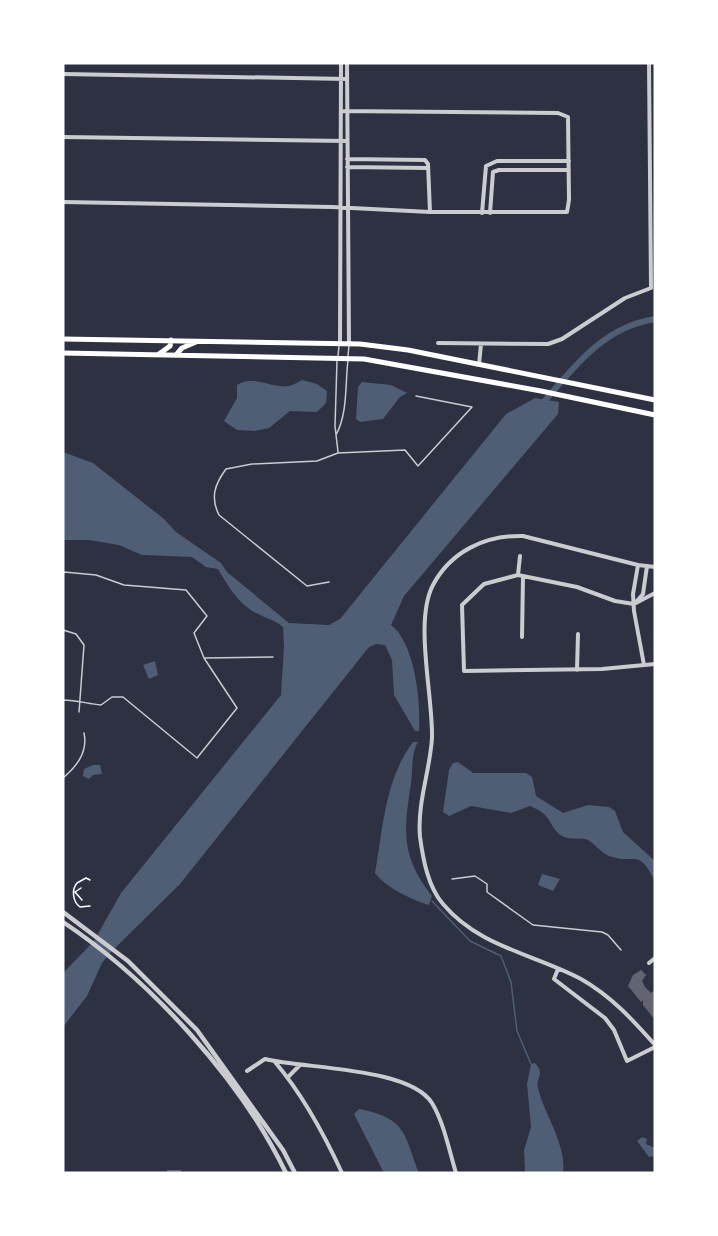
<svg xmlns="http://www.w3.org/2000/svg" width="718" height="1236" viewBox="0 0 718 1236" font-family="'Golos Text',sans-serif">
<rect width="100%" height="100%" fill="#2d3142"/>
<path fill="#4f5d75" d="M302 380 317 384 327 391 326 403 317 412 290 411 269 428 255 431 237 430 224 421 237 398V385C252 374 271 389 289 386 293 385 298 382 302 380Z
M362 382 391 385 407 393 400 397 383 419 360 422 356 419 358 387Z
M535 398 559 402 558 414 404 596 391 625C415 643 421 702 419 731H415L394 695 392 660 385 645 376 644 369 647 180 884 109 954 102 963 87 996 63 1027V973L94 941 121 893 281 695 284 647 283 627C275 620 268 619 258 614 240 606 227 585 218 569L206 567 192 557 142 555 119 545 89 540H63V452L93 463 164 519 176 532 221 563 227 572 289 623 329 625 340 619 506 414Z
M155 661 158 675 149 679 143 665Z
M413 742H418C411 753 413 770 411 783 404 830 400 855 432 896L429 905C412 900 385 887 375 873 383 828 385 779 413 742Z
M458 762 473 773H526L532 777 536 796 563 813 588 805 609 807 615 811 623 832 655 861V881C637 845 634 867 607 855 599 851 593 841 585 839 577 838 569 840 562 836 547 826 555 816 530 806L511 813 471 806 449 816 443 812 449 770 453 763Z
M93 765H100L102 774 93 775 89 779 83 776 84 769Z
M542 874 560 879 553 891 538 885Z
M535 1063C546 1075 535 1078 538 1088 544 1114 567 1145 563 1173H525L524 1150 531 1127 527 1084 531 1064Z
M359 1109C406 1118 404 1133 419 1173H384L354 1114Z
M642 1137 647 1139 646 1144 655 1148V1156L649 1157 637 1141Z"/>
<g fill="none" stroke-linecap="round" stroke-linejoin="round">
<path stroke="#4f5d75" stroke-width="1.5" d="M432 901 470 941 501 956 511 982 517 1031 531 1064"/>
<path stroke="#4f5d75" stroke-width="6" d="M542 404C574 367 603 327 655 319"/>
</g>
<path fill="#626471" d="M641 970 646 975 642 981 645 987 651 993 655 990V1020L643 1005V1000L641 1002 628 986 633 975Z
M167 1170H181V1173H167Z"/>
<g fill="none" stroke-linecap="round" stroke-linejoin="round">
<path stroke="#fff" stroke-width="1.5" d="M90 880 86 878 77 883C71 890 73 902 80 907L90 906
M81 888 75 892 82 900"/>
<path stroke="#caccd0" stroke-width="1.5" d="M338 356 339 346
M348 356 349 345
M337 361 335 426 338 452
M336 435C348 413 345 384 348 360
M63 575 64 572 96 575 124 585 186 590 207 616 194 633 204 658 237 708 197 758 123 697H112L101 705C88 704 77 700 63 700
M329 582 307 586 219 515C210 497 215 484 226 469L252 464 317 461 338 453 405 450 418 466 472 407 416 396
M63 630 76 634 84 645 79 712
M205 658 273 657
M63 778C77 766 88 752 84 733
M452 879 475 876 487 884V892L533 925 602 932 608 935 621 950"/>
<path stroke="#caccd0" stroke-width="4" d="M347 63 349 343
M63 74 347 79
M63 137 347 141
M347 159 425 160 428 164 430 212
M347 167 428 168
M63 202 332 207 430 212H567L569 200 568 117 558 113 341 111
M482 213 486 166 497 161H569
M490 213 493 172 499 170H569
M340 342 341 63
M438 343 548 344 562 339 625 298 651 288 649 63
M479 365 481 344
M638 565 633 594 634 611 644 665
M655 567 638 565 523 536C486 535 451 551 433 585 414 621 433 695 432 738 430 771 417 803 420 837 423 859 428 887 443 904 479 947 534 954 581 979 611 996 633 1020 655 1045
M518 575 520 556
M655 593 634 604 615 601 577 587 518 575 484 584 462 605 464 671 602 669 655 664
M637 601 643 594 647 566
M522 637 523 577
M577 670 578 634
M649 963 655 958
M558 969 554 979 605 1018 614 1030 627 1061 655 1047
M275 1062C303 1095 324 1134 342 1173
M247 1071 265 1059C305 1069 409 1067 432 1103 444 1123 449 1150 456 1173
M288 1077 300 1065"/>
<path stroke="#caccd0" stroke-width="4.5" d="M63 912 128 961 197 1030 283 1150 295 1173
M63 922C150 980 240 1078 286 1173"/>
<path stroke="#fff" stroke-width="5" d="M63 339 360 344 408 350 655 400
M63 353 364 359 541 391 655 415
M159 354 170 346 171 340
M176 355 182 348 196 342"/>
</g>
<rect width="718" height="1236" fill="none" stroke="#ffffff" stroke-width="129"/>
</svg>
